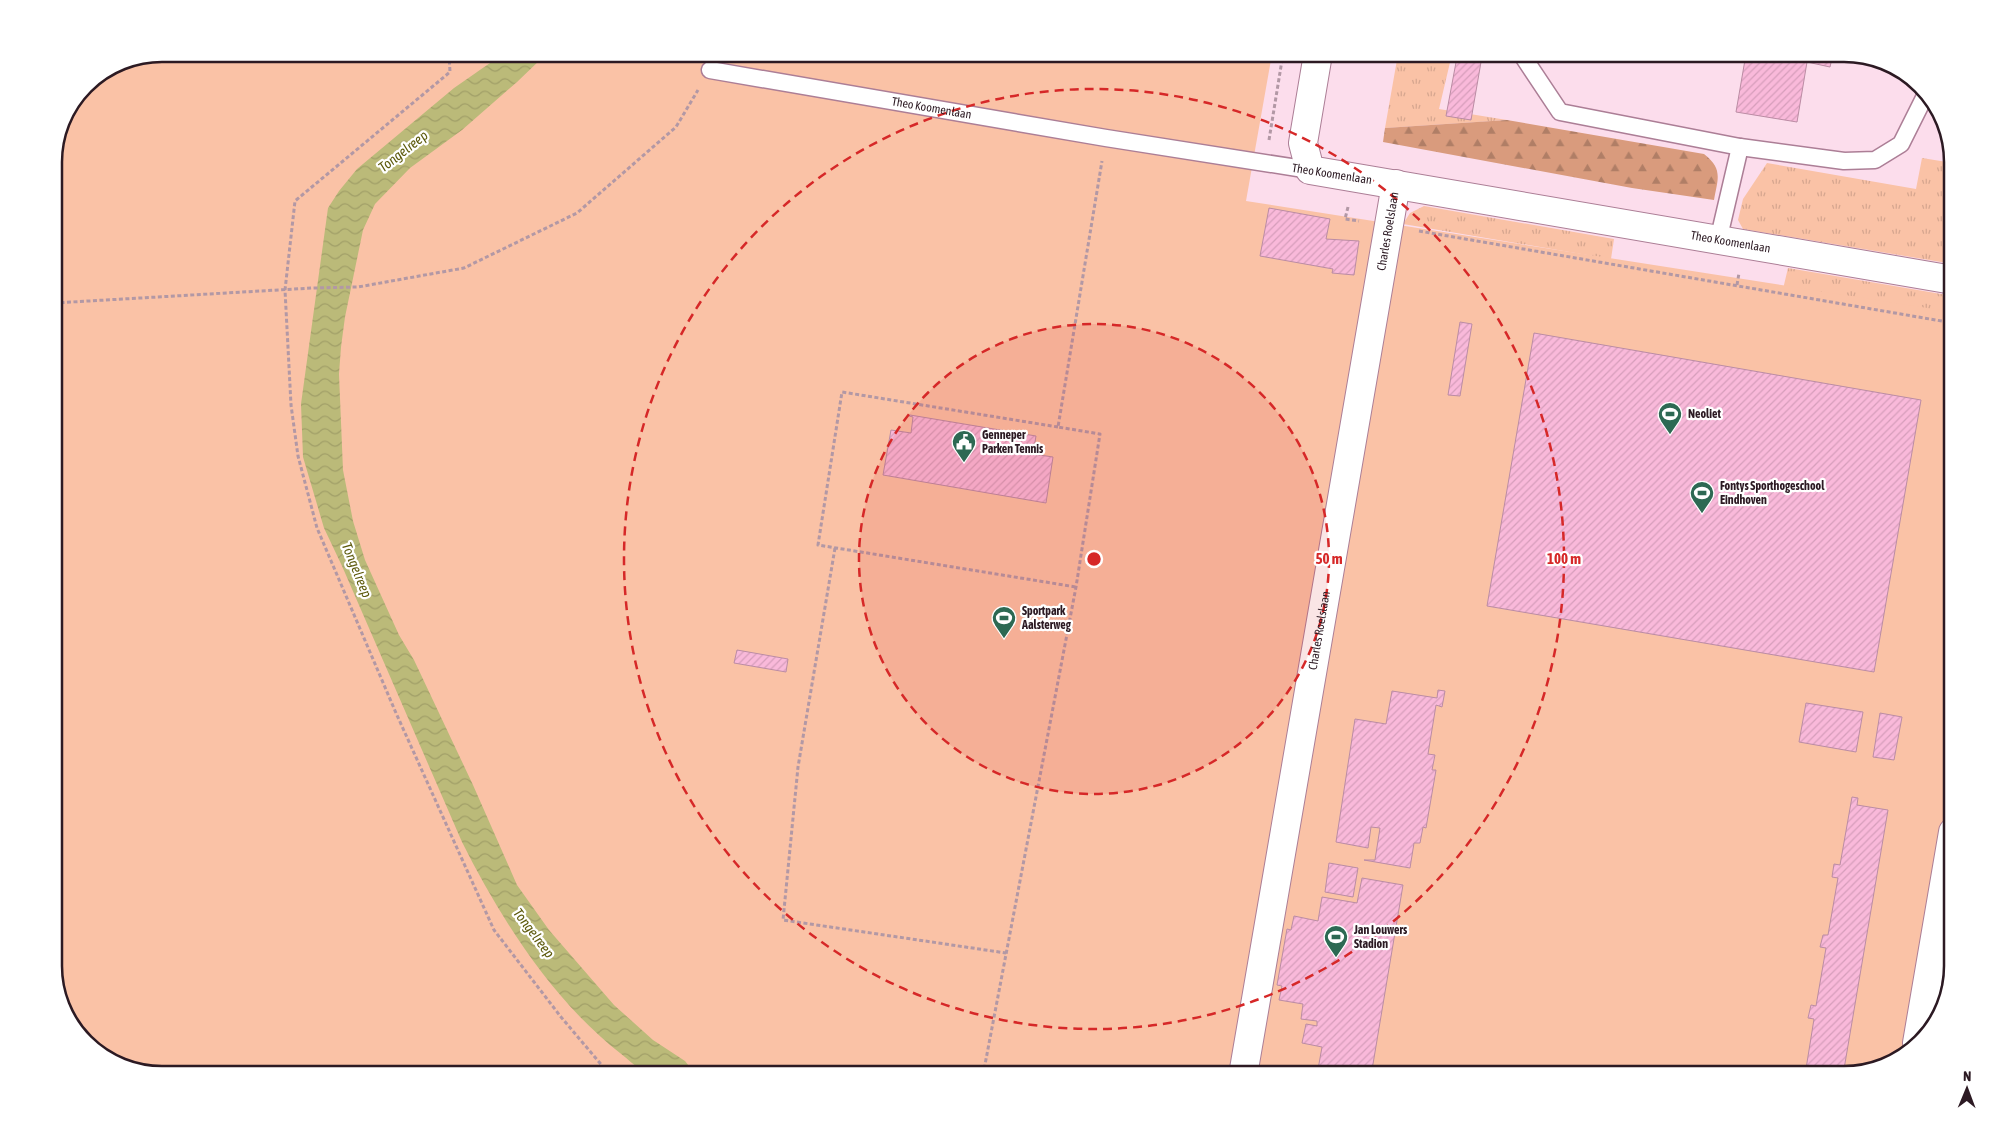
<svg xmlns="http://www.w3.org/2000/svg" width="2007" height="1129" viewBox="0 0 2007 1129" font-family="'Asap Condensed',sans-serif">
<defs>
<pattern id="grass-tufts" width="24" height="20" patternUnits="userSpaceOnUse" patternTransform="scale(1.25)"><rect width="24" height="20" fill="#fac2a6"/><path d="M3 7l-1-3M5 7V3M7 7l1-3M15 17l-1-3M17 17v-4M19 17l1-3" fill="none" stroke="#d6a68f"/></pattern>
<pattern id="forest-firs" width="22" height="20" patternUnits="userSpaceOnUse" patternTransform="scale(1.25)"><rect width="22" height="20" fill="#d99b7d"/><path d="M5 1l3.5 6h-7zM16 11l3.5 6h-7z" fill="#b07e66"/></pattern>
<pattern id="water-waves" width="16" height="10" patternUnits="userSpaceOnUse" patternTransform="scale(1.25)"><rect width="16" height="10" fill="#bbba79"/><path d="M0 5q4-4 8 0t8 0" fill="none" stroke="#a19f68"/></pattern>
<pattern id="building-hatch" width="6" height="6" patternUnits="userSpaceOnUse" patternTransform="scale(1.25)"><rect width="6" height="6" fill="#f9b9da"/><path d="M-1 1l2-2M0 6l6-6M5 7l2-2" fill="none" stroke="#d69ebb"/></pattern>
</defs>
<rect width="100%" height="100%" fill="#fcddec"/>
<path fill="url(#grass-tufts)" d="M1398 54H1452L1439 109 1507 120 1385 128Z
M1922 158 1953 163V264L1743 229 1738 220 1743 199 1767 163 1916 189Z
M1424 206 1614 239 1611 259 1403 224 1410 213Z
M1788 268 1953 296V318L1783 289Z"/>
<path fill="url(#forest-firs)" d="M1507 120 1704 154C1723 169 1718 178 1714 200L1632 188 1383 142 1385 128Z"/>
<path fill="#fac2a6" d="M163 54H1272L1246 201 1953 312V966L1939 1020 1899 1060 1844 1075H163L109 1061 72 1027 54 973V156L62 121 86 86 121 62Z"/>
<path fill="url(#water-waves)" d="M503 54H550L541 59 517 82 462 130 410 168 375 204 363 230 345 317 341 347 339 374 343 470 353 521 365 560 399 635 414 660 473 785 517 885 549 930 614 1005 653 1040 685 1061 696 1075C687 1075 654 1078 647 1074 638 1069 629 1060 620 1053 552 1000 500 918 462 842L342 566 324 528 303 457 301 404 328 208 339 191 357 169 454 88Z"/>
<path fill="url(#building-hatch)" stroke="#bb8ca4" d="M1746 54H1833L1830 67 1807 62 1797 122 1736 112Z
M1457 57 1481 62 1471 120 1446 116Z
M1269 208 1330 219 1326 239 1359 241 1354 275 1332 273 1333 269 1260 256Z
M1460 322 1472 324 1460 396 1448 395Z
M1534 333 1921 400 1874 672 1487 606Z
M910 415 1036 436 1033 454 1053 457 1046 503 883 475 891 430 911 433 913 417 909 416Z
M737 650 788 659 786 672 734 663Z
M1438 690 1445 691 1442 707 1436 705 1428 754 1435 755 1432 770H1436L1426 828 1423 827 1420 843H1414L1410 868 1364 860H1375L1380 828 1371 827 1368 848 1336 842 1355 719 1386 724 1392 691 1437 698Z
M1806 703 1863 712 1856 752 1799 742Z
M1880 713 1902 717 1894 760 1873 757Z
M1852 797 1858 798 1857 805 1888 810 1843 1075H1805L1814 1019 1808 1018 1811 1005 1816 1006 1826 948 1820 947 1823 935H1828L1838 878 1832 877 1834 864 1840 865Z
M1329 863 1358 868 1353 897 1325 892Z
M1362 878 1403 885 1372 1070 1351 1067 1350 1075H1317L1322 1047 1302 1043 1306 1024 1317 1026V1021L1301 1019 1303 1004 1279 1000 1282 986 1277 985 1287 929 1291 930 1294 916 1318 921 1322 897 1357 903Z"/>
<g fill="none" stroke-linecap="round" stroke-linejoin="round">
<g stroke="#ac7e96" stroke-width="19">
<g id="service">
<path d="M1524 54V58L1560 112 1740 147 1844 161 1875 160 1901 144 1926 94"/>
<path id="s1" d="M710 70 1106 138 1310 170"/>
<path d="M1718 241 1740 147"/>
</g>
</g>
<g stroke="#ac7e96" stroke-width="30">
<g id="minor">
<path id="s2" d="M1318 54 1303 143 1310 170 1953 280"/>
<path d="M1917 1043 1953 832"/>
<path id="s3" d="M1243 1075 1396 184"/>
</g>
</g>
<path stroke="#b298a5" stroke-width="3" stroke-dasharray="4 2.5" stroke-linecap="butt" d="M449 54 450 72 295 201 285 290 291 405 298 456 317 528 396 713 494 930 561 1017 610 1075
M1269 140 1283 54
M1348 207 1345 219 1359 221
M1419 231 1953 323
M1737 285 1739 273
M54 303 313 288 358 287 464 268 577 213 676 127 698 90
M1058 427 842 392 818 545 1076 587
M835 548 798 767 783 920 1006 953
M983 1075 1076 587 1100 434 1058 427 1102 161"/>
<use href="#service" stroke="#fff" stroke-width="16"/>
<use href="#minor" stroke="#fff" stroke-width="28"/>
</g>
<circle cx="1094" cy="559" r="235" fill="#d62828" fill-opacity=".12"/>
<g fill="none" stroke="#d62828" stroke-width="2.5" stroke-dasharray="9 6">
<circle cx="1094" cy="559" r="235"/>
<circle cx="1094" cy="559" r="470"/>
</g>
<defs>
<g id="stadium-pin" transform="scale(1.25)"><path d="M0 17L-7.5 6A9.5 9.5 0 1 1 7.5 6Z" fill="#2d6953" stroke="#fff"/><path d="M0-5a6.5 5 0 1 0 0 10a6.5 5 0 1 0 0-10ZM-3.5-1.8h7v3.6h-7Z" fill="#fff"/></g>
<g id="civic-pin" transform="scale(1.25)"><path d="M0 17L-7.5 6A9.5 9.5 0 1 1 7.5 6Z" fill="#2d6953" stroke="#fff"/><path d="M-.6-6.5H3V-4.5H.6V-3L4-1V1h2V6H-6V1h2V-1L-.6-3ZM-1.2 2.5V6h2.4V2.5Z" fill="#fff"/></g>
</defs>
<g fill-rule="evenodd">
<use href="#stadium-pin" x="1670" y="414"/>
<use href="#civic-pin" x="964" y="442"/>
<use href="#stadium-pin" x="1702" y="493"/>
<use href="#stadium-pin" x="1004" y="618"/>
<use href="#stadium-pin" x="1336" y="937"/>
</g>
<g text-anchor="middle" stroke-width="4.5" stroke-linejoin="round" paint-order="stroke">
<g font-size="12" fill="#2c1a23" stroke="#fff">
<text dy="4" stroke="none"><textPath href="#s1" startOffset="225">Theo Koomenlaan</textPath></text>
<text transform="translate(1332 174) rotate(9)" y="4">Theo Koomenlaan</text>
<text dy="4" stroke="none"><textPath href="#s3" startOffset="856">Charles Roelslaan</textPath></text>
<text dy="4" stroke="none"><textPath href="#s2" startOffset="545">Theo Koomenlaan</textPath></text>
<text dy="4" stroke="none"><textPath href="#s3" startOffset="451">Charles Roelslaan</textPath></text>
</g>
<g font-size="12" font-weight="bold" fill="#2c1a23" stroke="#fff" text-anchor="start">
<text x="1688" y="418">Neoliet</text>
<text x="982" y="439">Genneper<tspan x="982" dy="14">Parken Tennis</tspan></text>
<text x="1720" y="490">Fontys Sporthogeschool<tspan x="1720" dy="14">Eindhoven</tspan></text>
<text x="1022" y="615">Sportpark<tspan x="1022" dy="14">Aalsterweg</tspan></text>
<text x="1354" y="934">Jan Louwers<tspan x="1354" dy="14">Stadion</tspan></text>
</g>
<g font-size="14" font-style="italic" fill="#5c590b" stroke="#fff">
<text transform="translate(403 151) rotate(-38)" y="5">Tongelreep</text>
<text transform="translate(357 570) rotate(68)" y="5">Tongelreep</text>
<text transform="translate(534 933) rotate(53)" y="5">Tongelreep</text>
</g>
</g>
<path d="M0 0H2007V1129H0ZM162 62H1844A100 100 0 0 1 1944 162V966A100 100 0 0 1 1844 1066H162A100 100 0 0 1 62 966V162A100 100 0 0 1 162 62Z" fill="#fff" fill-rule="evenodd"/>
<path fill="none" stroke="#2c1a23" stroke-width="2.5" d="M162 62H1844A100 100 0 0 1 1944 162V966A100 100 0 0 1 1844 1066H162A100 100 0 0 1 62 966V162A100 100 0 0 1 162 62Z"/>
<circle cx="1094" cy="559" r="8" fill="#d62828" stroke="#fff" stroke-width="2.5"/>
<g font-size="15" text-anchor="middle" font-weight="bold" fill="#d62828" stroke="#fff" stroke-width="4.5" stroke-linejoin="round" paint-order="stroke">
<text x="1329" y="564">50 m</text>
<text x="1564" y="564">100 m</text>
</g>
<g transform="translate(1967 1089) rotate(1)" stroke="#ffffff" stroke-width="4" paint-order="stroke">
<path d="M0-4L9 19L0 12L-9 19Z" fill="#2c1a23"/>
<text y="-8" font-size="14" font-weight="bold" text-anchor="middle" fill="#2c1a23">N</text>
</g>
</svg>
